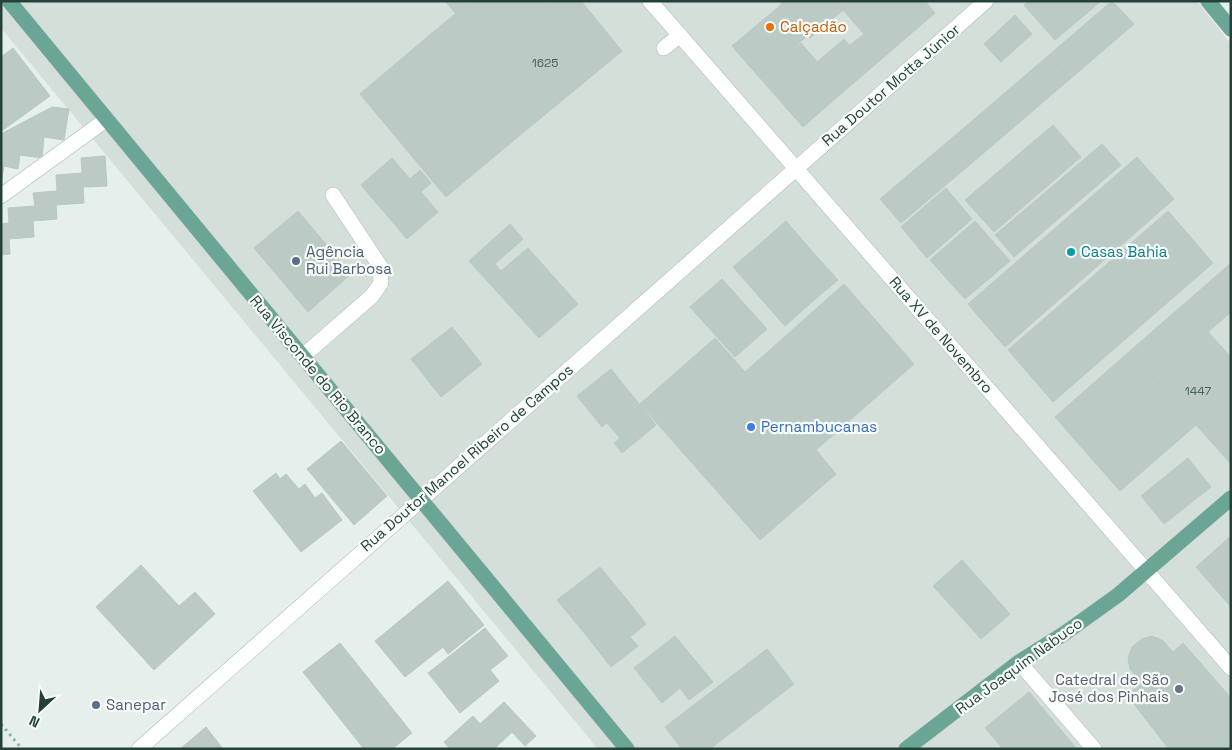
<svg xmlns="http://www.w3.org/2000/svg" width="1232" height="750" viewBox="0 0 1232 750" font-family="'Space Grotesk',sans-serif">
<rect width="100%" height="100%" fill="#e6efeb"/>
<path fill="#d4dfda" d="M1 1H1197L1231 44V749H598L1 28Z"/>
<path fill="#bbcac4" stroke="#b8c9c2" d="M445 1H471L456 14Z
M471 1H557L467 75 432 33Z
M557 1H581L622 51 519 136 467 75Z
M780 1H854L810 38 794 18 744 60 732 46 782 4Z
M854 1H925L935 13 870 69 849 46 864 34 843 10Z
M1028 1H1100V2L1055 40 1024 5Z
M1112 1 1134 24 1070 79 1049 55Z
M1015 15 1032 34 1001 62 984 44Z
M794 18 808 35 760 78 744 60Z
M432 33 519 136 446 197 360 94Z
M844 39 870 69 843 92 817 62Z
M801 43 843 92 803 127 760 78Z
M13 48 50 96 3 130 1 127V57Z
M1049 55 1070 79 993 145 972 121Z
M52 107 69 109 64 140 44 137 42 158 20 155 18 169 4 166 1 184V134Z
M972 121 993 145 901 223 880 199Z
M1053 125 1081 157 994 232 965 200Z
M1102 144 1121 165 1014 257 995 235Z
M105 156 107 186 83 187 84 203 56 205 57 219 33 221 34 237 9 239 10 254 1 255V224L9 223 8 208 35 206 33 193 57 191 56 175 82 173 81 158Z
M1137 157 1174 199 1005 347 968 304Z
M392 158 410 179 420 170 431 183 421 192 438 212 407 239 361 185Z
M946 188 972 219 927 258 901 227Z
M298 211 351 274 308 312 254 248Z
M1168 211 1213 263 1053 402 1008 350Z
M786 221 811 250 786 271 761 243Z
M975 221 1010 261 965 299 930 260Z
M510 224 523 239 495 264 501 271 528 248 578 304 539 338 469 261Z
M761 243 813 301 785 326 733 267Z
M811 250 838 280 813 301 786 271Z
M1231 263V312L1208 332 1231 357V464L1130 351Z
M722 279 767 329 735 357 690 307Z
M844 284 914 364 816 450 836 474 760 540 640 404 715 338 745 372Z
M452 327 482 364 441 397 411 359Z
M1130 351 1196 425 1120 491 1055 417Z
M611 369 656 425 622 453 614 443 620 438 607 423 602 427 577 396Z
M341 441 387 496 354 525 307 469Z
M1188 458 1211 487 1164 524 1141 496Z
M276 473 280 479 286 474 299 489 305 484 315 498 322 493 342 520 301 552 253 491Z
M1231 536V607L1196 567Z
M962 560 1010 614 981 639 933 586Z
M141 565 179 606 195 592 215 614 154 670 96 607Z
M600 567 628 601 586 635 557 600Z
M448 581 484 625 448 654 443 647 405 677 375 641Z
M628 601 646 624 630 637 638 646 611 667 586 635Z
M485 628 508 656 490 670 499 681 460 713 428 673Z
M675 636 713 682 689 700 680 688 662 703 634 668Z
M1152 636 1162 640 1173 652 1183 643 1231 698V749H1169L1127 695 1142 683 1130 669 1128 658 1132 647 1142 639Z
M340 643 412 733 392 749H364L303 672Z
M767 649 794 684 710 749H682L665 727Z
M1029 692 1077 749H1003L985 728Z
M504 702 536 736 525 746 512 732 494 749H450L444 742 473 716 480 724Z
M206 727 223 749H180Z"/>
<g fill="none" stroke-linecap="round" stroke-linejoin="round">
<g stroke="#a8b8b2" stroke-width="16">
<path id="minor" d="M650 1 1231 668
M664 48 680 35
M1 196 107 119
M303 356 372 296 381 283 380 266 333 195
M1019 662 1094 749
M139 749 986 1"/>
</g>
<g stroke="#c2cac8" stroke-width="16">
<path id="major" d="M9 1 627 749
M1208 1 1231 29
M906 749 1019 662 1065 633 1118 595 1231 498"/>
</g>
<path stroke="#86b3a5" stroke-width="3" stroke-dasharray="2.5 4" stroke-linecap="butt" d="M1 724 22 749"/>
<use href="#minor" stroke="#fff" stroke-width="15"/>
<use href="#major" stroke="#6aa596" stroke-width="15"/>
</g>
<circle fill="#e8710a" stroke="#f7fbf9" stroke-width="2" cx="770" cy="27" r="5"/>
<circle fill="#0f9aa8" stroke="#f7fbf9" stroke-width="2" cx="1071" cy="252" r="5"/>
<g fill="#5c6f8a" stroke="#f7fbf9" stroke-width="2">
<circle cx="296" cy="261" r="5"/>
<circle cx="96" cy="705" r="5"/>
</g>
<circle fill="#3f7fe0" stroke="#f7fbf9" stroke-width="2" cx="751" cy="427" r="5"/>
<circle fill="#6b7280" stroke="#f7fbf9" stroke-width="2" cx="1179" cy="689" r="5"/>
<g text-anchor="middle" stroke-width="4.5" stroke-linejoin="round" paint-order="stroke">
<g font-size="12" fill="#4a645c">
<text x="545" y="67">1625</text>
<text x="1198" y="395">1447</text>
</g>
<g font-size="15" fill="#c56008" stroke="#f7fbf9" text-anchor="start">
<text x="780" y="32">Calçadão</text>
</g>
<g font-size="15" fill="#24423a" stroke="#f7fbf9">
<text transform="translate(891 85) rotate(-41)" y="5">Rua Doutor Motta Júnior</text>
<text transform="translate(941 335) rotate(49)" y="5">Rua XV de Novembro</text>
<text transform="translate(318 375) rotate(50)" y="5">Rua Visconde do Rio Branco</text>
<text transform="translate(467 458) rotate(-41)" y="5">Rua Doutor Manoel Ribeiro de Campos</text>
<text transform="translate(1019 666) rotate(-36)" y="5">Rua Joaquim Nabuco</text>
</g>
<g font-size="15" fill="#4e5e75" stroke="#f7fbf9" text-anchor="start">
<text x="306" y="257">Agência<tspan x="306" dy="17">Rui Barbosa</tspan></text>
<text x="106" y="710">Sanepar</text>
</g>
<g font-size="15" fill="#0d838f" stroke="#f7fbf9" text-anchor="start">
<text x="1081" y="257">Casas Bahia</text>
</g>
<g font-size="15" fill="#366cbe" stroke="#f7fbf9" text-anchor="start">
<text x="761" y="432">Pernambucanas</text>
</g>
<g font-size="15" fill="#5b616d" stroke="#f7fbf9" text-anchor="end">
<text x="1169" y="685">Catedral de São<tspan x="1169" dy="17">José dos Pinhais</tspan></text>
</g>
</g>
<rect width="1232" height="750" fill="none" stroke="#24423a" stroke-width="5"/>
<g transform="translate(40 710) rotate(206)" stroke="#f7fbf9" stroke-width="4" paint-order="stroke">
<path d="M0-4L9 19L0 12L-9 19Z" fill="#24423a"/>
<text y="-8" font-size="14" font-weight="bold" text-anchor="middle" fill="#24423a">N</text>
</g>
</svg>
